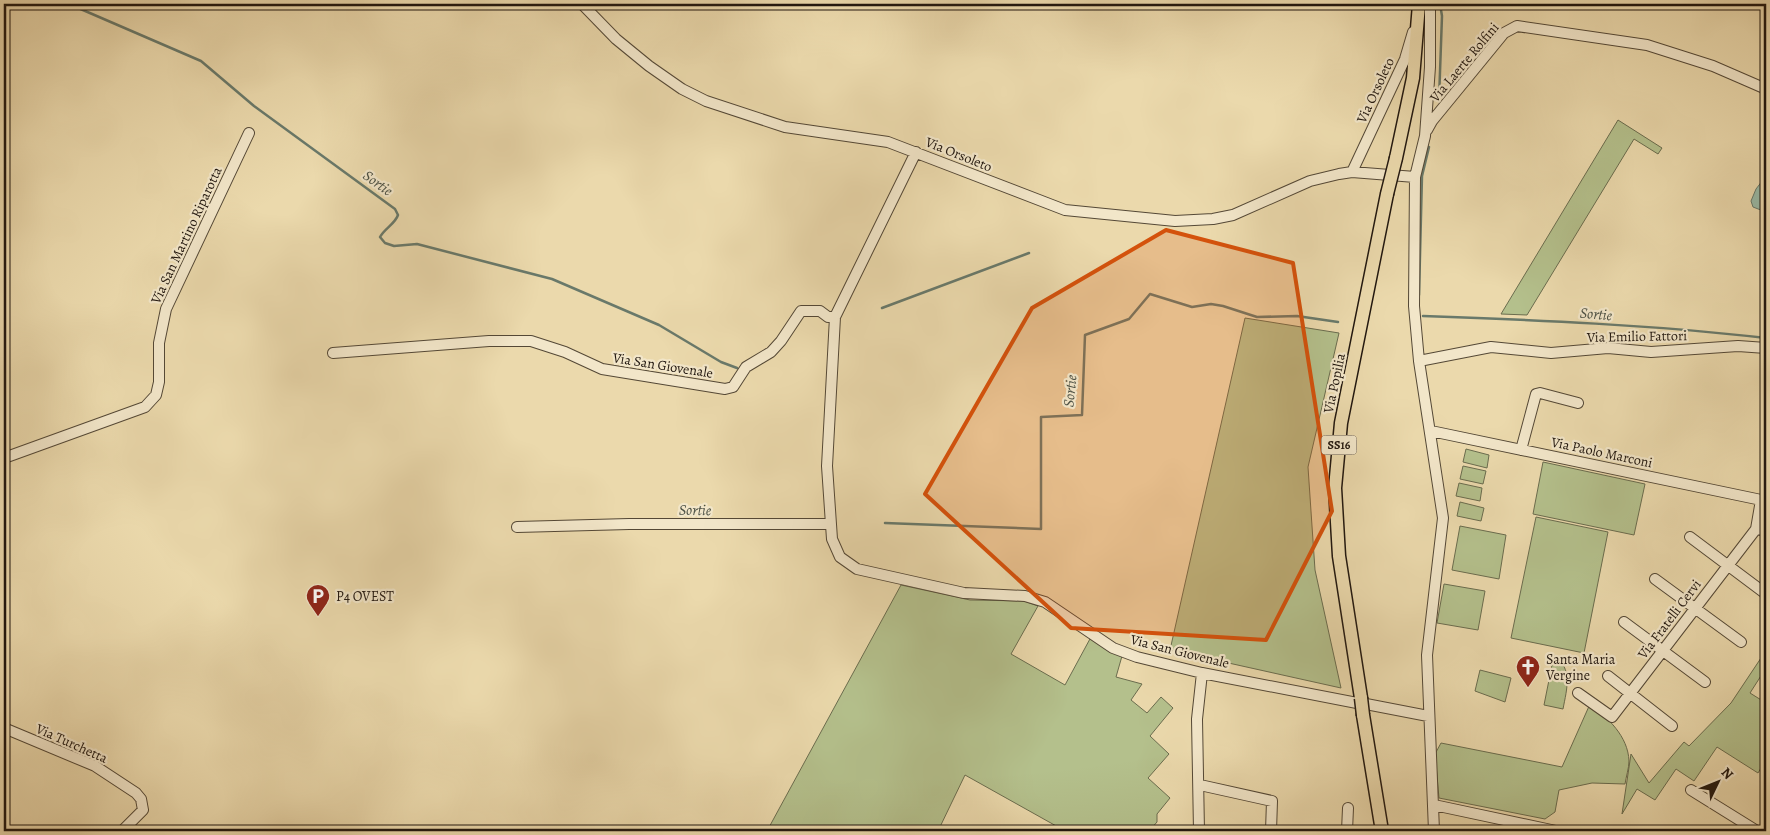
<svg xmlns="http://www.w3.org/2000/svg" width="1770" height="835" viewBox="0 0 1770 835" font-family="Alegreya,serif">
<rect width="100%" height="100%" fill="#ebd9ac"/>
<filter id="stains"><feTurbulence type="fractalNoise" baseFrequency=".004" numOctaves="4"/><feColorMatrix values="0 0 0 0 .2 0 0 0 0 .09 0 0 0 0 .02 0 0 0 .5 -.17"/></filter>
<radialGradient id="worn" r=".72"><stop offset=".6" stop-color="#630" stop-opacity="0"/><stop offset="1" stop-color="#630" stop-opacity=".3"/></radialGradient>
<path fill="#b4c08c" stroke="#6a6c4e" d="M1618 120 1662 148 1658 154 1634 139 1527 315 1501 314Z
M1245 318 1339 333 1308 467 1315 570 1341 688 1170 650Z
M1466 449 1489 455 1487 468 1463 462Z
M1543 462 1645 484 1634 535 1533 514Z
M1463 466 1486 471 1483 484 1460 479Z
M1459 483 1482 488 1480 501 1456 496Z
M1460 502 1484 508 1481 521 1457 516Z
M1536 517 1608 532 1584 653 1511 638Z
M1460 526 1506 535 1499 579 1452 570Z
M1444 584 1485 591 1478 630 1437 623Z
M901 585 970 600 1024 601 1038 606 1011 654 1065 685 1091 637 1122 656 1116 677 1142 684 1131 700 1147 713 1161 697 1173 708 1150 736 1169 754 1148 778 1170 798 1157 814V822L1149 831H1056L1058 827 965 775 938 831H767Z
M1554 655C1573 669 1567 688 1563 709L1544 705Z
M1763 655 1766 657V668L1750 693 1766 703V760L1758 773 1717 747 1694 781 1676 769 1655 800 1637 789 1622 814 1631 754 1649 783 1684 742 1689 746 1731 703Z
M1480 670 1511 678 1505 702 1475 691Z
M1590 704C1608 718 1628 736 1629 761 1629 768 1626 777 1625 784L1592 783 1559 790 1555 812 1545 819 1439 798 1435 754 1441 743 1562 767Z"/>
<path fill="#99baa7" stroke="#69796a" d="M1766 176V212L1753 207 1751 201 1756 189Z"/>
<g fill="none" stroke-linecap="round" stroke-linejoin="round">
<path stroke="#69796a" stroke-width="2.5" d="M69 4 201 61 254 106 395 209 398 215C395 224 385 228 380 237L385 243 394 246 417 244 552 279 659 325 721 362 737 368
M1439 100 1442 16 1440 4
M1419 295 1422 176 1429 147
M882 308 1029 253
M1423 316C1538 320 1653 325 1766 338
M885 523 1041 529V417L1082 415 1085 335 1129 319 1150 294 1192 307 1211 304 1223 306 1257 317 1297 316 1338 322"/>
<g stroke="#544836" stroke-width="12">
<path id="minor" d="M582 4 616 39 649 66 682 89 706 101 785 127 888 142 1065 210 1175 221 1213 219 1233 215 1310 181 1339 174 1352 172 1415 177
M1430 4V67L1425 136 1415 177 1414 306 1419 361 1443 518 1427 655 1434 831
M1427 130 1432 121 1504 33 1517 26 1647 45 1713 66 1766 89
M916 152 835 317 827 466 832 539 840 557 857 569 964 593 1025 596 1045 602 1113 648 1137 657 1202 673 1357 703
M1352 172 1405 59 1413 32
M333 353 489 341H531L565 352 602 369 725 389 733 387 746 367 771 352 781 341 801 311H820L828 317H835
M1419 361 1491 347 1551 353 1608 348 1651 352 1738 346 1766 348
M1431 431 1766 501
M1521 450 1536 394 1540 393 1578 403
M4 458 145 407 156 395 159 382V343L166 309 249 133
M517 527 629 524H830
M1756 529 1766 530
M1690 537 1766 594
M1655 579 1741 642
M1624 622 1705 682
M1608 676 1672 726
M1578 693 1612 717 1756 529 1761 500
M1366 704 1428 716
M4 728 95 766 136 793 141 799 143 810 122 831
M1200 785 1272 801 1271 831
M1691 790 1757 831
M1434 805 1556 831
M1199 831 1197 719 1202 673
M1347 831 1348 808"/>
</g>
<g stroke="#21170f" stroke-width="15">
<path id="major" d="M1396 158 1413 78 1419 4
M1361 698 1339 556 1335 488 1341 423 1387 194
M1363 715 1382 831"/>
</g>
<use href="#minor" stroke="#f2e6c9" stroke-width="10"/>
<use href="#major" stroke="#ebd9ac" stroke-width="12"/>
<g stroke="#21170f" stroke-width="15" stroke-linecap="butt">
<path id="major-bridge" d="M1387 194 1396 158
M1361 698 1363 715"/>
</g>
<use href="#major-bridge" stroke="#ebd9ac" stroke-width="12"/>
</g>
<path fill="#d4520c" fill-opacity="0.2" stroke="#d4520c" stroke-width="4" stroke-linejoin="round" d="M1166 230 1293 263 1332 511 1266 640 1071 628 925 494 1032 308Z"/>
<defs>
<g id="parking-pin" transform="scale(1.25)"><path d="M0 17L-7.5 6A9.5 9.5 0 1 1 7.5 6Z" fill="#8f2418" stroke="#f2e6c9"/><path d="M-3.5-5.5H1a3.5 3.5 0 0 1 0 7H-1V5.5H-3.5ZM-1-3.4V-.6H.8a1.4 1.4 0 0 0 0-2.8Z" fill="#fff"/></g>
<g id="church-pin" transform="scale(1.25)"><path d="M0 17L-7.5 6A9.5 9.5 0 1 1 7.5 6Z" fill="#8f2418" stroke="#f2e6c9"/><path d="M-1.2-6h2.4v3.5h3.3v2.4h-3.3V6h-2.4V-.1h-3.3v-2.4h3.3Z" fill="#fff"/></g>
</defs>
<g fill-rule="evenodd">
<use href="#parking-pin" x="318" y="596"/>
<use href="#church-pin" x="1528" y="667"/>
</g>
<g text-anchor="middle" stroke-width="4.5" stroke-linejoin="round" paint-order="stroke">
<rect fill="#f2e6c9" stroke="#605547" stroke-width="1" x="1321.5" y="435.5" width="35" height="19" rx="4"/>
<g font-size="12" font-weight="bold" fill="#21170f">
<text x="1339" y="449">SS16</text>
</g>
<g font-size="14" fill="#21170f" stroke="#f2e6c9">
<text transform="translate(1464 62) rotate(-50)" y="5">Via Laerte Rolfini</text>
<text transform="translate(1375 90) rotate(-65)" y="5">Via Orsoleto</text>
<text transform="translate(959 154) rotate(22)" y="5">Via Orsoleto</text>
<text transform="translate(186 235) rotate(-65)" y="5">Via San Martino Riparotta</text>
<text transform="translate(1637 336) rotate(-1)" y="5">Via Emilio Fattori</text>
<text transform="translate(663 365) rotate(9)" y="5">Via San Giovenale</text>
<text transform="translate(1334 383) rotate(-78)" y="5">Via Popilia</text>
<text transform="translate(1602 452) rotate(12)" y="5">Via Paolo Marconi</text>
<text transform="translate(1669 619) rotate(-53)" y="5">Via Fratelli Cervi</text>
<text transform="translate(1180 651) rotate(14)" y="5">Via San Giovenale</text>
<text transform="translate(72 743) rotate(24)" y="5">Via Turchetta</text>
</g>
<g font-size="14" fill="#21170f" stroke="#f2e6c9" text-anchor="start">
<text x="336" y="601">P4 OVEST</text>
<text x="1546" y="664">Santa Maria<tspan x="1546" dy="16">Vergine</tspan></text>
</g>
<g font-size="15" font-style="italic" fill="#4b5044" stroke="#f2e6c9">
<text transform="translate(378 183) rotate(36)" y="5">Sortie</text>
<text transform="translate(1596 314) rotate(5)" y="5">Sortie</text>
<text transform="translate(1070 391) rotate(-84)" y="5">Sortie</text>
<text transform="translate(695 510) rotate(1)" y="5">Sortie</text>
</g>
</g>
<rect width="1770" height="835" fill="none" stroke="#ebd9ac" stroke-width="20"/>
<rect x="5" y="5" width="1760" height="825" fill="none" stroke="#21170f" stroke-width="2.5"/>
<rect x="10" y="10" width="1750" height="815" fill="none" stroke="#21170f"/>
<g transform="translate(1718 782) rotate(47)" stroke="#f2e6c9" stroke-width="4" paint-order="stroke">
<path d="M0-4L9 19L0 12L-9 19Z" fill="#21170f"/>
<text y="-8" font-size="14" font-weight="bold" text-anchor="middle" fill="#21170f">N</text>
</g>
<rect width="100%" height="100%" filter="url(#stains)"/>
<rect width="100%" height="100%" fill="url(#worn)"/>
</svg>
